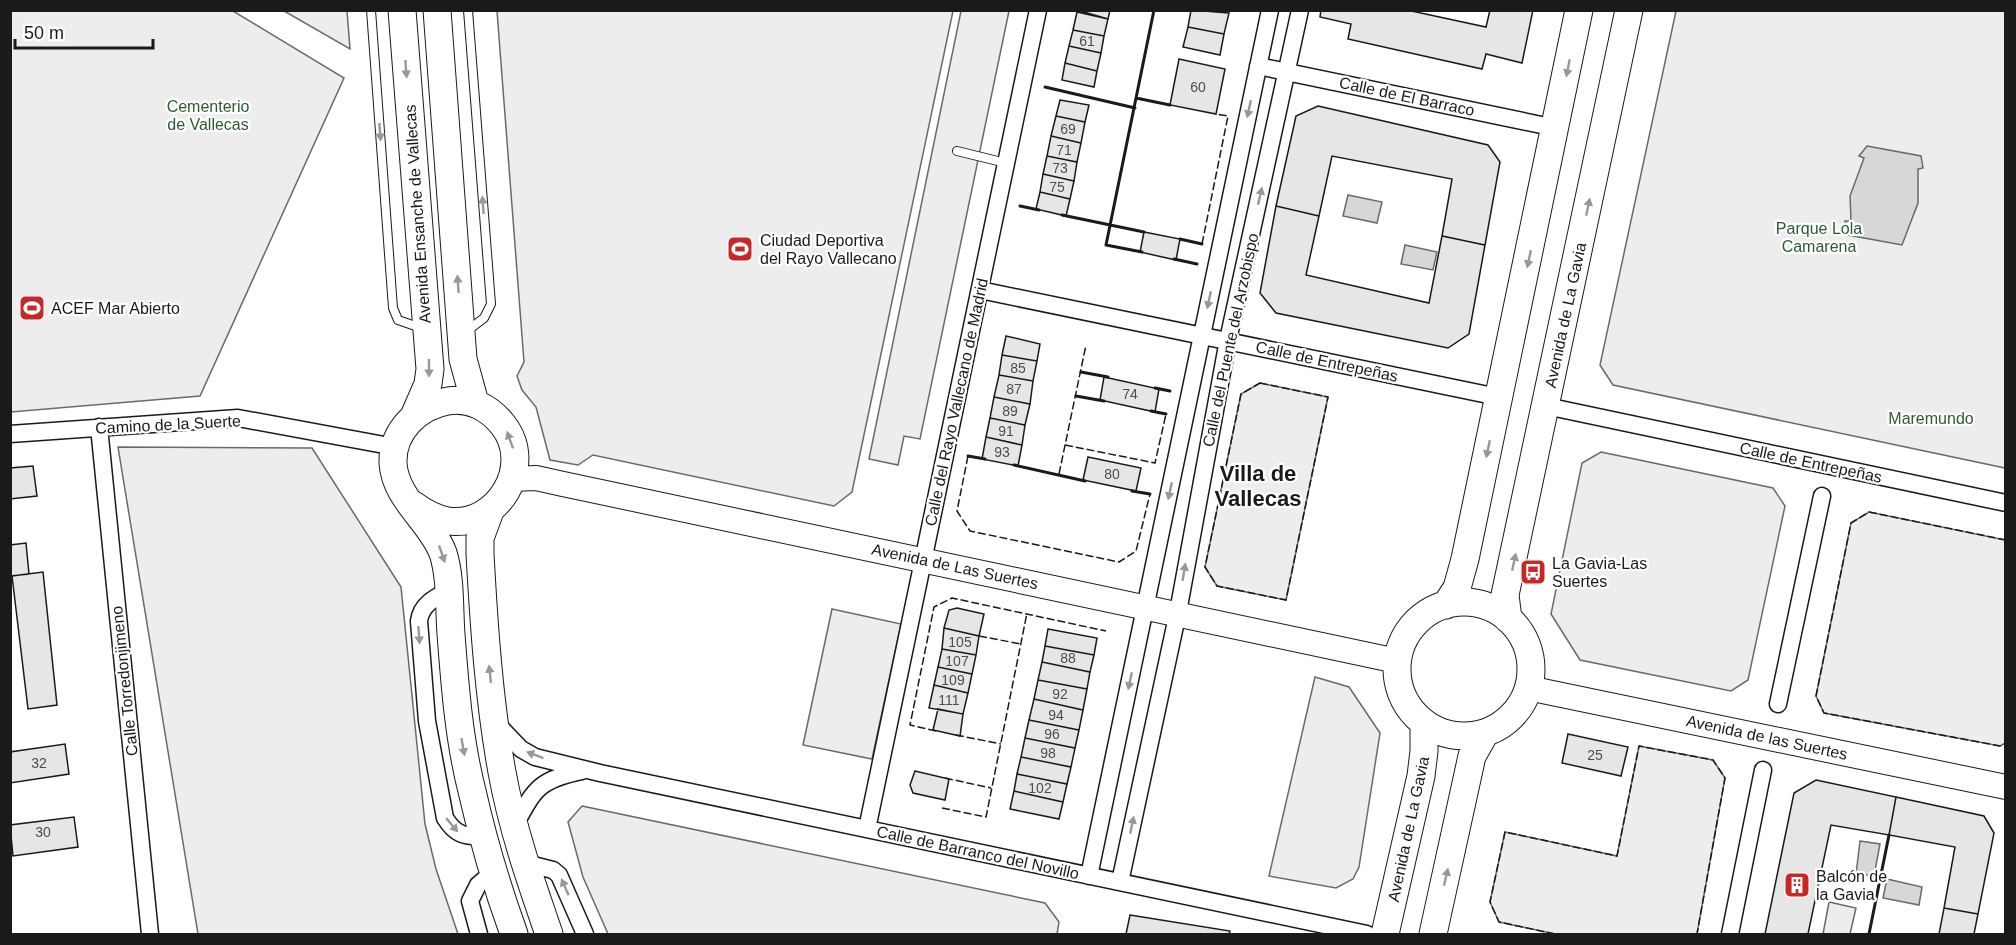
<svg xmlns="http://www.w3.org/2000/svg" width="2016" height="945" viewBox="0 0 2016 945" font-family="Helvetica,sans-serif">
<rect width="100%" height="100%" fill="#fff"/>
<path fill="#ededed" stroke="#6a6a6a" stroke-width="1.5" d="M11 10 233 11 344 78 200 396 11 412Z
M284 11H347L350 49Z
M497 11H953L852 492 834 506 593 455 578 465 550 460 536 407 522 390 517 376 524 362Z
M961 11H1009L920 439 904 436 898 465 869 459Z
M1676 11H2005V468L1613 385 1600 365Z
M1260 383 1328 397 1286 600 1217 586 1205 567 1241 394Z
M118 447 312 448 401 587 425 824 436 869 458 934H198Z
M1601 452 1773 488 1785 506 1748 680 1731 691 1580 660 1551 614 1582 463Z
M1869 512 2005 540 2006 743 2000 746 1824 713 1816 696 1851 523Z
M832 609 901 624 872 759 803 745Z
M1315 677 1349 687 1380 733 1359 867 1353 879 1336 888 1269 876Z
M1639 746 1713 760 1725 778 1697 934H1555L1499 922 1490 902 1505 832 1617 856Z
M582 806 1045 903 1059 922 1057 934H608L583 877 568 822Z
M1829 902 1856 908 1850 934H1823Z"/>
<path fill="#d7d7d7" stroke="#6a6a6a" stroke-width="1.5" d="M1867 146 1921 156 1923 168 1918 169V203L1902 245 1848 235 1845 221H1851L1850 196 1864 158 1859 156Z
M1348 195 1382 202 1377 223 1343 216Z
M1405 245 1437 252 1433 270 1401 264Z
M1860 841 1880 844 1874 876 1856 874Z
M1887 879 1922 887 1919 905 1883 898Z"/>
<path fill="#e6e6e6" stroke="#1a1a1a" stroke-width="1.5" d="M1077 10H1110L1108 19Z
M1191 10 1229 13 1224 34 1188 27Z
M1321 10H1407L1486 27 1490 10H1533L1522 63 1486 54 1482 69 1348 39 1351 24 1320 17Z
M1077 12 1108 19 1104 36 1073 30Z
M1188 27 1224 34 1220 55 1183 47Z
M1073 30 1104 36 1101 53 1069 46Z
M1069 46 1101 53 1097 71 1065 63Z
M1179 59 1225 69 1216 114 1170 105Z
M1065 63 1097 71 1094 87 1062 80Z
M1060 100 1089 105 1085 122 1056 116Z
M1318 106 1488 145 1500 162 1485 245 1442 236 1452 179 1332 156 1319 216 1276 206 1296 116Z
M1056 116 1085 122 1081 143 1051 136Z
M1051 136 1081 143 1077 162 1047 156Z
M1047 156 1077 162 1074 181 1043 174Z
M1043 174 1074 181 1070 199 1040 192Z
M1040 192 1070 199 1066 216 1036 209Z
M1276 206 1319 216 1306 275 1429 303 1442 236 1485 245 1469 334 1448 348 1276 313 1260 293Z
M1144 232 1180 239 1176 260 1140 252Z
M1006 336 1040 344 1037 361 1002 355Z
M1002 355 1037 361 1033 381 999 375Z
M999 375 1033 381 1030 404 994 397Z
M1104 377 1159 389 1155 412 1100 400Z
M994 397 1030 404 1025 425 990 418Z
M990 418 1025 425 1022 445 986 437Z
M986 437 1022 445 1018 466 982 459Z
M1088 457 1141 468 1136 491 1083 480Z
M33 466 37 496 10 499V468Z
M26 543 29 574 10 576V545Z
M43 572 57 705 28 709 12 576Z
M957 608 984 614 979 636 944 628 949 610Z
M944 628 979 636 976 655 942 649Z
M1048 629 1097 638 1094 655 1045 646Z
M1045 646 1094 655 1090 672 1042 662Z
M942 649 976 655 972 674 938 667Z
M1042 662 1090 672 1087 689 1038 680Z
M938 667 972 674 968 693 934 685Z
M1038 680 1087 689 1083 710 1034 699Z
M934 685 968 693 963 714 929 708Z
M1034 699 1083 710 1079 730 1029 720Z
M938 709 963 714 960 736 933 730Z
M1029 720 1079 730 1075 748 1025 738Z
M1568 734 1628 747 1621 776 1562 763Z
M1025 738 1075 748 1071 767 1021 757Z
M65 744 69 774 10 783V752Z
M1021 757 1071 767 1067 784 1017 774Z
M915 771 949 779 945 800 913 793 910 785Z
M1017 774 1067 784 1063 802 1014 791Z
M1816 780 1896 797 1889 835 1831 825 1808 934H1765L1794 793Z
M1014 791 1063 802 1059 819 1010 809Z
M1896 797 1984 816 1994 833 1978 914 1944 908 1955 847 1889 835Z
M74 817 78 847 13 856 10 825Z
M1944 908 1978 914 1974 934H1939Z
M1130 915 1230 931 1229 934H1126Z"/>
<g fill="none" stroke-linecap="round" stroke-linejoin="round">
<g stroke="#1a1a1a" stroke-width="10">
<path id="lane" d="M371 10 393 308 398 320 424 329
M957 151 1006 163
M467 331 484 318 491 304 468 10"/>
</g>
<g stroke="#1a1a1a" stroke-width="19">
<path id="street" d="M1258 66 1556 128
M980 290 1498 397
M1546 406 2006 503
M99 427 150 934
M10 434 238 418 395 447
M448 591C434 598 421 605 419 621L427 721 445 818C455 834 464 837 482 836
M1778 704 1822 496
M495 722 521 749 535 757 600 773 1367 934
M515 825C535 788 539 780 582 771
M867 829 1038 10
M525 863 553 870 559 875 585 934
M1089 876 1270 10
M1120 882 1178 612 1228 340 1300 10
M479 934 470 901 478 885 492 873
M1730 934 1763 770"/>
</g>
<g stroke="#1a1a1a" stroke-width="26">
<path id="secondary" d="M513 479 536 478 563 484 1397 661
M1528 688 2006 787"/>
</g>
<g stroke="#1a1a1a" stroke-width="29">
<path id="primary" d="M402 10 430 369 428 384 415 414
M437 10 463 359 475 403
M412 504C423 512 434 519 448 521 498 528 535 465 503 425 490 408 469 397 448 401 418 406 392 431 393 463 395 499 431 521 443 553 451 578 449 609 451 634 455 687 459 740 472 791 483 840 497 887 514 934
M490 511 480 538V554C484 626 489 701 502 772 512 828 531 882 549 934
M1397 669a67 67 0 1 1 134 0a67 67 0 1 1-134 0Z
M1446 605 1457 588 1465 559 1579 10
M1508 619 1505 595 1629 10
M1385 934 1421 776 1424 751V724
M1433 934 1472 756 1485 733"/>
</g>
<use href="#lane" stroke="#fff" stroke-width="8"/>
<use href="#street" stroke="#fff" stroke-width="16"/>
<use href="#secondary" stroke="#fff" stroke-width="24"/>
<use href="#primary" stroke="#fff" stroke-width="27"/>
<path stroke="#1a1a1a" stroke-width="1.5" stroke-dasharray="8 3" stroke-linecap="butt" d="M1202 244 1228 116 1216 114
M1260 383 1328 397 1286 600 1217 586 1205 567 1241 394Z
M1065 445 1155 463 1166 414
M968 456 957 511 970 531 1119 562 1136 551 1150 494
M1059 474 1086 345
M2006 540 1869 512 1851 523 1816 696 1824 713 2000 746 2006 743
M979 636 1021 644
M936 731 910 725 934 607 952 598 1106 631
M956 735 1001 744
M945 778 991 788
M942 808 986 817 1027 613
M1555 934 1499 922 1490 902 1505 832 1617 856 1639 746 1713 760 1725 778 1697 934"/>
<path stroke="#1a1a1a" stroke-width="3" d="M1045 87 1135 108
M1136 98 1170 105
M1020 206 1039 210
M1062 215 1144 232
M1180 239 1202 244
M1142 252 1106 245 1154 10
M1174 259 1197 264
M1081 372 1108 377
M1155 388 1170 391
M1076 396 1104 401
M1151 411 1166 414
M968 456 985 459
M1014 465 1085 481
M1132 491 1150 494
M1869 934 1889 835"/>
</g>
<defs><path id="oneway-solid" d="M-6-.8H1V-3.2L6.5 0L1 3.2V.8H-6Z" transform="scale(1.5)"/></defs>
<g fill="#989898">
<use href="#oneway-solid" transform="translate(1568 68) rotate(101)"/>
<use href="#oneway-solid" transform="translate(406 69) rotate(86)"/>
<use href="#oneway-solid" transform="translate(1249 109) rotate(102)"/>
<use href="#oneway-solid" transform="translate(380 132) rotate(86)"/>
<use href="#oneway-solid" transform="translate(1260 196) rotate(-77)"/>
<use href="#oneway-solid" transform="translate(483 205) rotate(-94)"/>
<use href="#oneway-solid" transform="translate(1588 207) rotate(-78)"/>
<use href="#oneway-solid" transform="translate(1529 259) rotate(102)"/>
<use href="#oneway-solid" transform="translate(458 284) rotate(-94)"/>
<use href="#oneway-solid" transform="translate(1209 300) rotate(102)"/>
<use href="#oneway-solid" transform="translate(429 368) rotate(90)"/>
<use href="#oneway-solid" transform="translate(510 440) rotate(-110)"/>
<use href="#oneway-solid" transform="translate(1488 449) rotate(102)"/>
<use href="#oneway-solid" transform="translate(1170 491) rotate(102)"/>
<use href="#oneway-solid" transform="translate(442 554) rotate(71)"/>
<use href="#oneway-solid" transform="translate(1514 562) rotate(-78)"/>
<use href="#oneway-solid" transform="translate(1184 572) rotate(-81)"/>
<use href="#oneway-solid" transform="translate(419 635) rotate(86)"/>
<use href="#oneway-solid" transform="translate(490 674) rotate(-96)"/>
<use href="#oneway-solid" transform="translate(1130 681) rotate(102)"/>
<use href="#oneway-solid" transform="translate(463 747) rotate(80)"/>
<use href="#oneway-solid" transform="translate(535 755) rotate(-159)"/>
<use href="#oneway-solid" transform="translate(452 825) rotate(50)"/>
<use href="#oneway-solid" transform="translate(1132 825) rotate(-78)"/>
<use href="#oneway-solid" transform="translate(1446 877) rotate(-77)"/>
<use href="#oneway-solid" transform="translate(565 887) rotate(-114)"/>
</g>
<defs>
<g id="stadium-square" transform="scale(1.35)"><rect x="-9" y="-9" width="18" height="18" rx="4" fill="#c62828" stroke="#fff"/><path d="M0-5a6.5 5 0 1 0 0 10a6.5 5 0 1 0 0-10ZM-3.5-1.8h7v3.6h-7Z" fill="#fff"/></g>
<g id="bus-square" transform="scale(1.35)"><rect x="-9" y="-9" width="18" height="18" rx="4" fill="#c62828" stroke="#fff"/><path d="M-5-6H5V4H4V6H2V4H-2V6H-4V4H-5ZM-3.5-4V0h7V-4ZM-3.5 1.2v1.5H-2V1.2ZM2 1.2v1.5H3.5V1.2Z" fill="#fff"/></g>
<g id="building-square" transform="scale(1.35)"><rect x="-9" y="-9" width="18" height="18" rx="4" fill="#c62828" stroke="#fff"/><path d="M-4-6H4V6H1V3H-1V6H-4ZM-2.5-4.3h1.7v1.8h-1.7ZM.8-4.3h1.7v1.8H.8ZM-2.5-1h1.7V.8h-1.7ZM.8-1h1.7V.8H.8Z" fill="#fff"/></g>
</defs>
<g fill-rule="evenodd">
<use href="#stadium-square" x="740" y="249"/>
<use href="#stadium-square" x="32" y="308"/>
<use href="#bus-square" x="1533" y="572"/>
<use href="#building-square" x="1797" y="885"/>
</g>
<g text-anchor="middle" stroke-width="4.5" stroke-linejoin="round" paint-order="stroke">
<g font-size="14" fill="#4d4d4d">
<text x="1087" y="46">61</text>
<text x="1198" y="92">60</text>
<text x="1068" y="134">69</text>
<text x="1064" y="155">71</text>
<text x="1060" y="173">73</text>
<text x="1057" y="192">75</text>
<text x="1018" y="373">85</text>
<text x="1014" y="394">87</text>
<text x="1130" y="399">74</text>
<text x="1010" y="416">89</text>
<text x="1006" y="436">91</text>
<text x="1002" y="457">93</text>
<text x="1112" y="479">80</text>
<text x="960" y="647">105</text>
<text x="1068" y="663">88</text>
<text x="957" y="666">107</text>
<text x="953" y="685">109</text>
<text x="1060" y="699">92</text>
<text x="949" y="705">111</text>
<text x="1056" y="720">94</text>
<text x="1052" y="739">96</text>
<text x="1048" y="758">98</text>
<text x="1595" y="760">25</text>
<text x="39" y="768">32</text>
<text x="1040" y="793">102</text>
<text x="43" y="837">30</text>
</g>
<g font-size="16" fill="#1a1a1a" stroke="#fff">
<text transform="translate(1407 96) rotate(12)" y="6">Calle de El Barraco</text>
<text transform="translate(417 214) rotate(-94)" y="6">Avenida Ensanche de Vallecas</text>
<text transform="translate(1565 315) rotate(-78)" y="6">Avenida de La Gavia</text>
<text transform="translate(1230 340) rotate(-78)" y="6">Calle del Puente del Arzobispo</text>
<text transform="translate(1327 361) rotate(12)" y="6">Calle de Entrepeñas</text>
<text transform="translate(956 402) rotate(-78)" y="6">Calle del Rayo Vallecano de Madrid</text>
<text transform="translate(168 424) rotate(-3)" y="6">Camino de la Suerte</text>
<text transform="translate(1811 462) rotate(12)" y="6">Calle de Entrepeñas</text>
<text transform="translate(955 566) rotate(12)" y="6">Avenida de Las Suertes</text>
<text transform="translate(124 681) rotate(-96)" y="6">Calle Torredonjimeno</text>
<text transform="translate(1767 737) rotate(12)" y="6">Avenida de las Suertes</text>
<text transform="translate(1408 829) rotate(-78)" y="6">Avenida de La Gavia</text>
<text transform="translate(978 852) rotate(12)" y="6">Calle de Barranco del Novillo</text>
</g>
<g font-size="16" fill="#2b5a34" stroke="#fff">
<text x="208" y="112">Cementerio<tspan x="208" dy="18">de Vallecas</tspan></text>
<text x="1819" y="234">Parque Lola<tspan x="1819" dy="18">Camarena</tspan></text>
<text x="1931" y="424">Maremundo</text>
</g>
<g font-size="16" fill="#1a1a1a" stroke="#fff" text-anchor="start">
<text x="760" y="246">Ciudad Deportiva<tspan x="760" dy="18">del Rayo Vallecano</tspan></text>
<text x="51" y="314">ACEF Mar Abierto</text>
<text x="1552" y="569">La Gavia-Las<tspan x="1552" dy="18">Suertes</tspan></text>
<text x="1816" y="882">Balcón de<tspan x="1816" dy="18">la Gavia</tspan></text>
</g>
<g font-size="22" font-weight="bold" fill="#1a1a1a" stroke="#fff">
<text x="1258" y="481">Villa de<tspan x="1258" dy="25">Vallecas</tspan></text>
</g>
</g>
<rect width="2016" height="945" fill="none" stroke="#1a1a1a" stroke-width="24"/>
<path d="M15 39v9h138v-9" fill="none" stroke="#1a1a1a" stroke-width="3"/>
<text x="24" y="39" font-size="18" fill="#1a1a1a" stroke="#ffffff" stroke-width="4.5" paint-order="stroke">50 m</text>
</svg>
